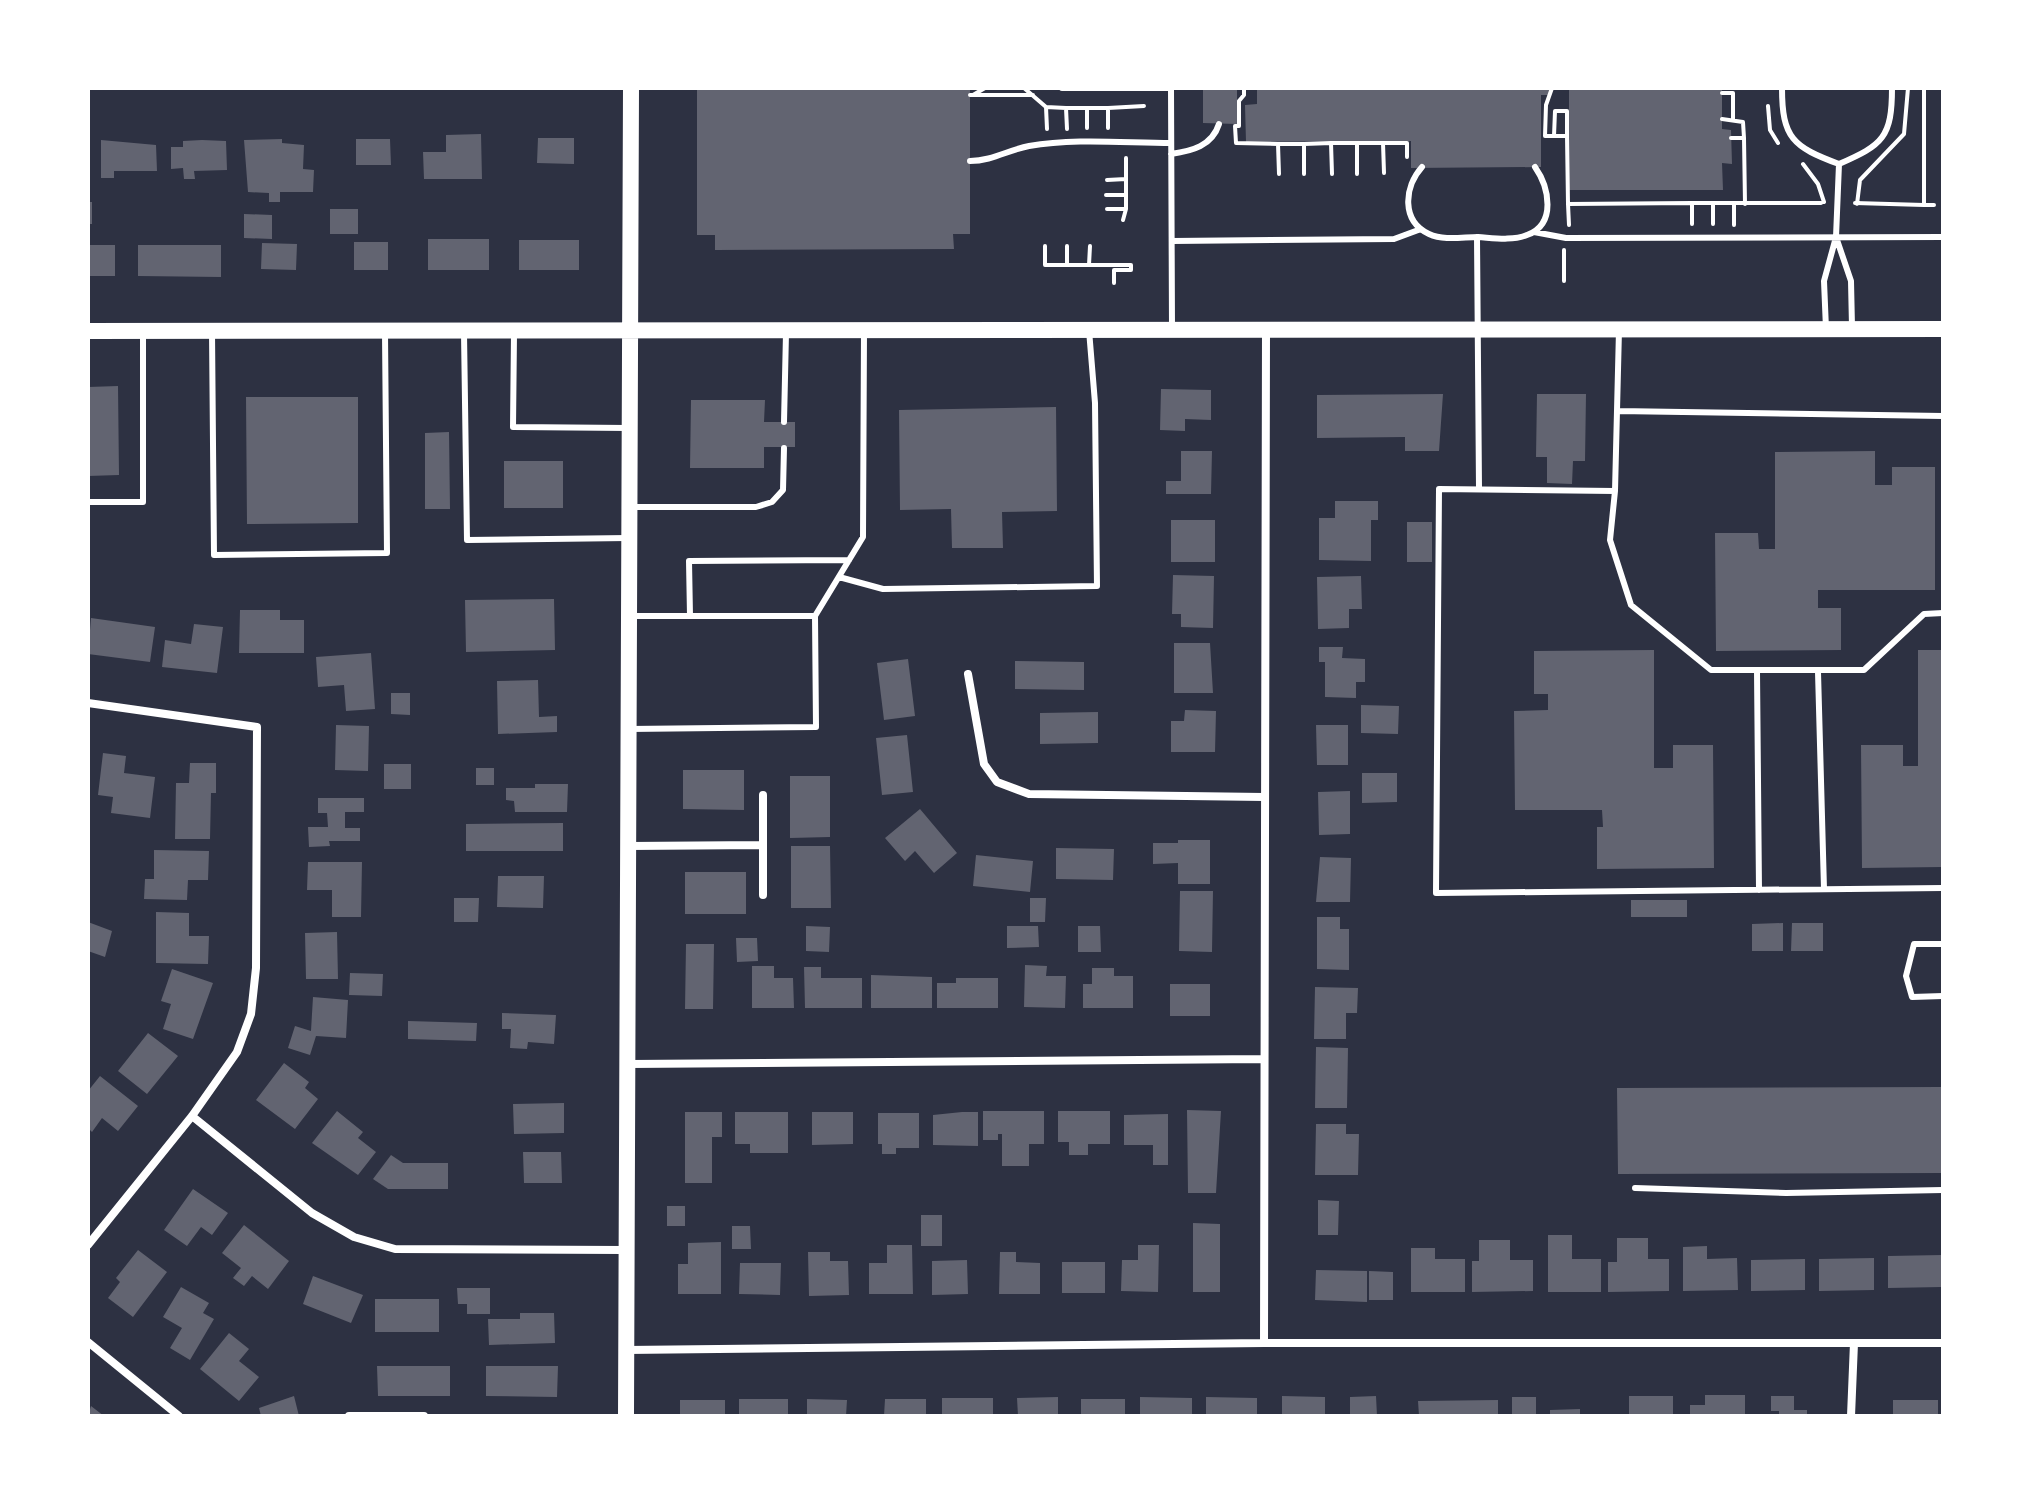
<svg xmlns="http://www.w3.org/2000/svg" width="2031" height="1504" viewBox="0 0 2031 1504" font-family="'IBM Plex Sans',sans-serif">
<rect width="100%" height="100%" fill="#2d3142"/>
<path fill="#626471" d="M697 88H970V234H953L954 249 715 250V235H697Z
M1203 88H1237V124L1203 123Z
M1257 88H1549V95H1541V167L1411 168V141L1246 142 1245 105 1257 104Z
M1569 88H1722V129L1731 130 1732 164 1722 163 1723 190H1569Z
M481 134 482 179H424L423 152H446V135Z
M538 138H574V164L537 163Z
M282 139V143L304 145 303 169 314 170 313 192H280V202H269V193L248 192 244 140Z
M356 139H390L391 165H356Z
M101 140 156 145 157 171H114V178H101Z
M202 140 226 141 227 170 194 171 195 179H184L183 168 171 169V147H183V141Z
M88 202H92V224H88Z
M330 209H358V234H330Z
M244 214 272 215V239L244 238Z
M428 239H489V270H428Z
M519 240H579V270H519Z
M354 242H388V270H354Z
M262 243 297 244 296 270 261 269Z
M88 245H115V276H88Z
M138 245H221V277L138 276Z
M118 386 119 475 88 476V387Z
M1161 389 1211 390V420L1185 419V431L1160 430Z
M1443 394 1439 451H1405V437L1317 438V395Z
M1537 394H1586L1585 461H1573L1572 484 1547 483V457H1536Z
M246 397H358V523L247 524Z
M691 400H765L764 422H795V447H764V468H690Z
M1056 407 1057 511 1002 512 1003 548H952L951 509 900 510 899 410Z
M449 432 450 509H425V433Z
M1181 451H1212L1211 494H1166V481H1181Z
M1875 451V485H1892V467H1935V590H1818V608H1841V650L1716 651 1715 533H1758L1759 549H1775V452Z
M504 461H563V508H504Z
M1335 501H1378V520H1371V561L1319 560V518H1335Z
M1171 520H1215V562H1171Z
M1407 522H1432V562H1407Z
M1173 575 1214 576 1213 628 1181 627V614H1172Z
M1361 576 1362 609H1349V628L1318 629 1317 577Z
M554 599 555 650 466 652 465 600Z
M240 610H280V620H304V653H239Z
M91 618 155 627 150 662 88 654Z
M194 624 223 627 217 673 162 667 165 640 191 644Z
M1174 643H1210L1213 693H1174Z
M1319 647H1343L1342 658 1365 659V682H1356V698L1325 697V662H1319Z
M1654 650V768H1673V745H1713L1714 868 1597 869V827H1603L1602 810H1515L1514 711 1548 710V694H1534V651Z
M1918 650H1943V867L1862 868 1861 745H1903V766H1918Z
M371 653 375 709 346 711 344 685 318 687 316 657Z
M908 659 915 716 884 720 877 663Z
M1015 661 1084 662V690L1015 689Z
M538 680 539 717 557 716V732L498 734 497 681Z
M391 693H410V715L391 714Z
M1361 705 1399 706 1398 734 1361 733Z
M1185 710 1216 711 1215 752H1171V721H1184Z
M1098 712V743L1040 744V713Z
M336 725 369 726 368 771 335 770Z
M1316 725H1348V765H1317Z
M907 735 913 792 882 795 876 738Z
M103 753 126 756 124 773 155 777 150 818 111 813 113 797 98 795Z
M190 763H216V793H211L210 839H175L176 783H189Z
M384 764H411V789H384Z
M476 768H494V785H476Z
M683 770H744V810L683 809Z
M1362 773H1397V802L1362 803Z
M790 776H830V837L790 838Z
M535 784H568L567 812H515L514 801 506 800V788H535Z
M1350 791V834L1319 835 1318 792Z
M318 798H364V812H345V828H360V841H329L330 846 309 847 308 827H328L327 813H318Z
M920 809 957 853 934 873 915 851 905 861 885 838Z
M563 823V851H466V824Z
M1178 840H1210V884H1178V863L1153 864V843H1178Z
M791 846H830L831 908H791Z
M1056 848 1114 849 1113 880 1056 879Z
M154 850 209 851 208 880H188L187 900 144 899 145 879H154Z
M976 855 1033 861 1030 892 973 886Z
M1320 857 1351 858 1350 902H1316Z
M308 862H362L361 917H332V890H307Z
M685 872H746V914H685Z
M498 876H544L543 908 497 907Z
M1180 891H1213L1212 952 1179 951Z
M454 898H479L478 922H454Z
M1030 898H1046L1045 922H1030Z
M1631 900H1687V917H1631Z
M156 912 189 913V936H209L208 964 156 963Z
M1317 917H1340V929H1349V970L1317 969Z
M88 922 112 931 105 957 88 951Z
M1783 923V951H1752V924Z
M1792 923H1823V951H1791Z
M806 926 830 927 829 952 806 951Z
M1007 926H1038L1039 947 1007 948Z
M1078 926H1100L1101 952H1078Z
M337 932 338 979H306L305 933Z
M736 938H757L758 961 737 962Z
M686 944H714L713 1009H685Z
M1025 965 1047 966 1046 976H1066L1065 1008 1024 1007Z
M752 966H774V978H793L794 1008H752Z
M804 967H821V978H862V1008H805Z
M1092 968H1114V976H1133V1008H1083V984H1092Z
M172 969 213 983 193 1039 163 1029 171 1004 161 1001Z
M350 973 383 974 382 996 349 995Z
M871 975 932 977V1008H871Z
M956 978H998V1008H937V983H956Z
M1170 984H1210V1016H1170Z
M1315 987 1358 988 1357 1013H1346V1039H1314Z
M313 997 348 1000 346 1038 316 1036 310 1055 288 1048 295 1026 311 1031Z
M502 1013 556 1015 554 1044 528 1042 527 1049 510 1048 511 1029H502Z
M408 1021 477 1023 476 1041 408 1039Z
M148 1033 178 1056 147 1094 118 1071Z
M1316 1047 1348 1048 1347 1108H1315Z
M284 1063 309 1082 305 1088 318 1099 295 1129 256 1100Z
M100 1076 138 1106 118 1131 102 1118 92 1132 88 1128V1091Z
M1943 1087V1173L1618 1174 1617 1088Z
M564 1103V1133L514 1134 513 1104Z
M1187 1110 1221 1111 1216 1193H1188Z
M337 1111 363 1132 358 1138 376 1152 358 1175 312 1143Z
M983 1111H1044V1144H1029V1166H1002V1134H998V1140H983Z
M1058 1111H1110V1144H1088V1155H1069V1142H1058Z
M685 1112H722V1137H712V1183H685Z
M735 1112H788V1153H750V1144H735Z
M812 1112H853V1144L812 1145Z
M962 1112H978V1146L933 1145V1115Z
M878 1113H919V1148H896V1154H882V1144H878Z
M1168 1114V1165H1153V1145H1124V1115Z
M1316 1124H1346V1134H1359L1358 1175H1315Z
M523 1152H561L562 1183H524Z
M391 1155 403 1163H448V1189H388L373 1179Z
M193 1189 228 1213 212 1235 201 1227 187 1246 164 1230Z
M1318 1200 1339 1201 1338 1235H1318Z
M667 1206H685V1226H667Z
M921 1215H942V1246H921Z
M1193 1223 1220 1224V1292H1193Z
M244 1225 289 1261 268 1289 252 1276 244 1286 233 1278 241 1268 222 1253Z
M732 1226H750L751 1249H732Z
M1548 1235H1572V1259H1601V1292H1548Z
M1617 1238H1648V1259H1669V1291L1608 1292V1262H1617Z
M1479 1240H1510V1260H1533V1291L1472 1292V1261H1479Z
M721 1242V1294H678V1264H688V1243Z
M887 1245H912L913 1294H869V1263H887Z
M1138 1245H1159L1158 1292 1121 1291 1122 1260H1138Z
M1707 1246V1259L1737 1258 1738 1290 1683 1291V1247Z
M1411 1248H1435V1259H1465V1292H1411Z
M138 1250 167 1272 133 1317 108 1298 120 1282 116 1278Z
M808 1252H830V1261H848L849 1295 809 1296Z
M1000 1252H1016V1262L1040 1263V1294H999Z
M1942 1255V1287L1888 1288V1256Z
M1874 1258V1290L1819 1291V1259Z
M1805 1259V1290L1751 1291V1260Z
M967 1260 968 1294 932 1295V1261Z
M1062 1262H1105V1293H1062Z
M740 1263H781L780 1295 739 1294Z
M1316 1270 1367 1271V1302L1315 1300Z
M1369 1271 1393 1272V1300H1369Z
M313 1276 363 1295 351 1323 303 1304Z
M181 1287 209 1303 203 1313 214 1319 190 1360 170 1348 182 1328 163 1317Z
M457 1288H490V1314H467V1304H458Z
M375 1299H439V1332H375Z
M520 1313H554L555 1343 489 1345 488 1319H520Z
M229 1333 249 1349 239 1361 259 1377 239 1401 200 1369Z
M377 1366H450V1396H378Z
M486 1366H558L557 1397 486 1396Z
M1705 1395H1745V1416H1690V1405H1705Z
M294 1396 299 1416H261L259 1408Z
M1282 1396 1325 1397V1416H1282Z
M1376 1396 1377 1416H1350V1397Z
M1629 1396H1673V1416H1629Z
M1771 1396H1794V1410H1807V1416H1779V1411H1771Z
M1058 1397V1416H1018L1017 1398Z
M1140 1397 1192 1398V1416H1140Z
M1206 1397 1257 1398V1416H1206Z
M1512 1397H1536V1416H1512Z
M942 1398H993V1416H942Z
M739 1399H788V1416H739Z
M807 1399 847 1400 846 1416H807Z
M885 1399H926V1416H884Z
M1081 1399H1125V1416H1081Z
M680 1400H725V1416H680Z
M1498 1400V1416H1419L1418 1401Z
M1893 1400H1938V1416H1893Z
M91 1406 104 1416H88Z
M1580 1409V1416H1550V1410Z"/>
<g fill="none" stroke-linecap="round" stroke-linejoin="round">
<path stroke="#fff" stroke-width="4" d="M1024 88 1046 107
M1244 88V95L1239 101V126H1235L1236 143 1278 144
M1552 88 1546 105 1545 136H1554
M1924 88V205H1934
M1722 93H1733V119
M970 95H1033
M973 95 985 88
M1768 106 1770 130 1778 143
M1722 119 1743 122 1744 138
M1087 128V108H1108
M1108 128V108L1144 106
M1047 129 1046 107 1066 108
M1067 129 1066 108H1087
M1567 136V111H1555L1554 136H1567L1568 204 1692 203
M1731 138H1744L1745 204
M1803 164 1818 184 1824 202
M1384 173 1383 143H1407V157
M1279 174 1278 144H1304
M1304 174V144L1331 143
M1332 174 1331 143H1357
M1357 174V143H1383
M1126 179V158
M1107 180 1126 179V195
M1106 195H1126V209
M1855 203 1924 205
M1568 204 1569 225
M1857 204 1860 180 1904 134 1908 88
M1107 209H1126L1123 220
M1692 224V203H1713
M1713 224V203H1734
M1734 225V203H1821
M1045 246V265H1067
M1067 246V265H1089
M1090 246 1089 265H1131V270H1114V283
M1564 250V281"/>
<path stroke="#fff" stroke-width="6" d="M1062 88H1171L1172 327
M1782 88C1782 138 1793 147 1839 164 1883 145 1892 137 1892 88
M1171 154C1192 151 1212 146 1219 124
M970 161C992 161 1008 150 1029 146 1075 138 1125 143 1171 143
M1422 167C1404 187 1401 221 1429 234 1444 241 1463 237 1478 237 1494 238 1512 241 1527 235 1557 224 1549 187 1535 167
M1534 232 1566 238 1943 237
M1477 237 1479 488
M1836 237 1851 281 1852 327
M1172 241 1394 239 1421 229
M1826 329 1824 281 1836 237 1839 164
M1619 330 1615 491 1439 489 1436 893 1943 888
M212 332 214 555 387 553 385 333
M464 333 467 540 628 538
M514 334 513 427 628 428
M1618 411 1943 416
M784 422 786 333
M1615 491 1610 540 1631 605 1711 670H1864L1924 614 1943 613
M88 502H143V334
M632 507H756L772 502 783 490 784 448
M839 577 883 589 1097 586 1095 403 1089 330
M630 616H815
M690 616 689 561 849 560
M1757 671 1759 890
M1818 672 1824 889
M629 729 816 727 815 616 863 537 864 332
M1943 944H1914L1906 976 1912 997 1943 996
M1635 1188 1786 1193 1943 1190"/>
<path stroke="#fff" stroke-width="8" d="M968 674 984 764 997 782 1029 794 1264 797
M88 703 257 727 256 968 251 1014 237 1052 192 1116 88 1245
M763 795V895
M629 846 763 845
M629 1064 1263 1059
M192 1116 312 1213 354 1237 395 1249 625 1250
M88 1342 179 1416
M1264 1343 1266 329
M626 1350 1264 1343H1943
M349 1416H424
M1851 1416 1854 1343"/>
<path stroke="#fff" stroke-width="16" d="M88 331 1943 329
M626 1416 631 88"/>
</g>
<rect width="2031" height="1504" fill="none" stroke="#ffffff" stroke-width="180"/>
</svg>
